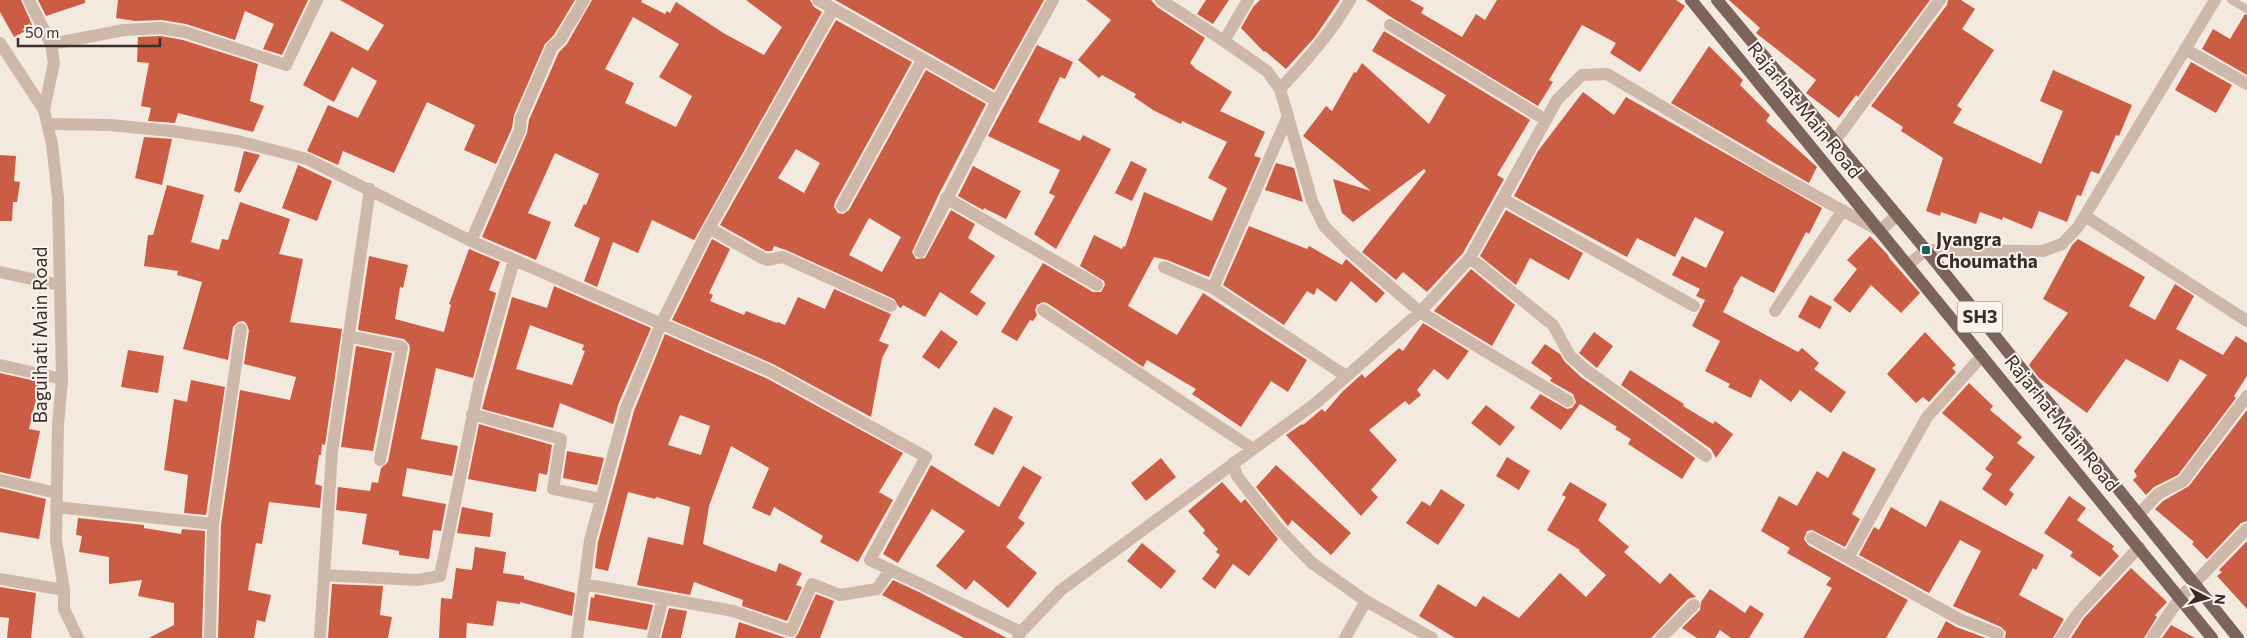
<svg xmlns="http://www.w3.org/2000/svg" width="2247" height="638" viewBox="0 0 2247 638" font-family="Commissioner,sans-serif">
<rect width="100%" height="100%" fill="#f4e9df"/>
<path fill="#cc5d45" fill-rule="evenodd" d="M0 0H21L33 27 14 37 0 12Z
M38 0H85V3L46 16Z
M118 0H308L282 55 263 49 274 24 245 11 235 40 186 24 162 20 135 21 116 18Z
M340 0H575L554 35 545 44 514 115 512 128 496 164 464 150 475 125 427 102 394 173 343 151 338 165 307 151 328 105 358 118 377 81 352 67 334 102 303 85 331 31 368 51 384 25Z
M592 0H642L641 2 665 14 667 11 670 13 676 2 725 34 764 55 782 27 746 0H810L814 7 822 12 694 240 652 220 638 253 613 242 597 287 584 281 600 238 574 226 584 204 586 205 599 174 555 153 528 213 551 222 536 260 482 237 527 133 529 120 559 52 567 44ZM633 17 679 44 659 77 692 96 676 127 625 103 634 83 605 69Z
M835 0H1044L994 90Z
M1086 0H1151L1157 7 1205 38 1190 63 1196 69 1232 92 1220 111 1265 132 1254 156 1261 158 1209 277 1167 260 1154 257 1128 306 1177 335 1203 293 1307 360 1288 392 1271 381 1241 427 1192 394 1196 389 1147 360 1143 367 1047 303 1043 302 1037 305 1035 310 1037 315 1033 321 1030 320 1017 341 1001 332 1043 263 1093 292H1101L1105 285 1104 281 1080 266 1094 235 1122 249 1123 246 1125 247 1144 192 1212 221 1227 188 1208 178 1227 142 1182 121 1181 124 1153 110 1134 97 1136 94 1102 75 1099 78 1078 60 1111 20Z
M1206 0H1229L1213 24 1197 14Z
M1260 0H1340L1315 37 1286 69 1265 51 1264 52 1241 28 1253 7Z
M1366 0H1410L1424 8 1421 13 1462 37 1476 14 1485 20 1497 0H1676L1685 6 1640 72 1610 53 1616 43 1582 25 1549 80 1553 82 1538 106 1391 17Z
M1729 0H1930L1858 97 1856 95 1839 118 1806 93 1816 80 1756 33 1760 28Z
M1948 0H1961L1975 9 1962 29 1994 50 1957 106 1962 109 1953 123 2041 164 2063 111 2040 101 2053 70 2132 105 2119 136 2116 135 2099 174 2091 171 2081 196 2077 195 2067 222 2039 211 2032 229 2003 217 2002 220 1980 212 1976 224 1941 212 1940 216 1926 211 1943 158 1901 131 1903 127 1871 106 1947 5Z
M2245 14 2247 15V75L2202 49 2213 29 2230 39Z
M836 20 912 62 835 202 834 207 838 213 843 214 849 210 926 70 986 104 939 194 912 252 916 259 925 258 951 210 975 224 968 238 995 256 970 292 986 303 977 316 940 292 925 317 903 305 901 308 899 307 894 299 786 250 774 246 772 251H766L720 225ZM796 149 820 163 804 193 778 178ZM869 218 901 237 882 272 849 255Z
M1384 31 1530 120 1497 175 1504 179 1463 253 1427 292 1403 272 1396 280 1362 252 1426 171 1424 169 1353 222 1342 213 1333 179 1371 191 1303 136 1326 106 1332 111 1354 72 1356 73 1362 63 1429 124 1446 95 1372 51Z
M161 36 183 40 258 64 250 101 264 106 253 132 178 113 175 123 148 121 151 108 141 106 149 63 137 62 138 37Z
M1037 45 1073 62 1065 79 1060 77 1038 122 1080 141 1083 135 1111 149 1056 249 1034 234 1055 196 1049 193 1060 170 988 136Z
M1709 46 1743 80 1740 85 1770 115 1766 121 1817 167 1809 183 1671 103Z
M2191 62 2232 85 2216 113 2175 90Z
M1583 92 1614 115 1626 97 1822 208 1809 234 1806 232 1774 293 1741 276 1733 289 1734 290 1723 312 1798 352 1802 348 1819 363 1814 369 1846 392 1831 413 1800 390 1791 402 1760 379 1751 398 1728 387 1730 384 1705 371 1720 341 1692 326 1705 300 1696 296 1700 289 1672 275 1682 256 1706 268 1724 232 1695 217 1675 257 1637 238 1627 257 1514 196 1538 151Z
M144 137 172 139 162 185 135 178Z
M244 151 260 155 240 193 234 191Z
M0 155 16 156 14 181 20 182 17 202H13L12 221H0Z
M1131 161 1147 169 1132 201 1115 193Z
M1276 163 1294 168 1303 202 1265 190Z
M298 165 332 181 317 221 282 208Z
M973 166 1021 191 1006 219 984 208 983 210 958 196Z
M167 185 204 195 191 242 219 250 222 239 228 240 240 202 290 219 279 254 303 259 290 322 342 329 325 445 322 444 321 455H319L315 484 322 486 320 508 269 502 262 544 256 543 248 590 271 595 265 622 257 620 254 638H218L221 525 240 390 290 400 296 377 244 364 249 330 246 323 243 321 238 322 233 327 228 360 183 349 202 282 177 275 178 271 144 266 148 235H153Z
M1506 210 1583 253 1569 280 1530 258 1516 285 1480 256Z
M1249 226 1307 249 1309 246 1342 265 1346 259 1385 293 1376 303 1351 281 1336 302 1317 288 1314 295 1307 291 1284 325 1223 285Z
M1870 236 1888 255 1890 259 1920 293 1901 313 1871 285 1850 313 1833 300 1857 269 1847 260Z
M712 239 730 249 709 293 713 295 710 301 744 315 746 311 777 323 778 322 785 325 798 297 825 309 834 289 891 314 879 341 889 345 882 358 871 417 773 364 672 320Z
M2078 239 2145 277 2129 306 2155 320 2175 284 2194 296 2176 329 2223 355 2236 336 2247 343V376L2234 396 2236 398 2178 475 2154 487 2146 495 2133 480 2137 476 2134 471 2207 375 2180 359 2168 382 2126 359 2087 413 2039 378 2029 365 2068 313 2043 299 2072 245Z
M469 249 500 262 489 290 496 293 473 378 436 368 421 439 458 446 452 476 407 468 402 496 446 504 441 531 433 530 429 559 399 555V551L362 544 367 514 336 510 338 487 370 491 372 482 378 483 381 468 388 462 410 349 409 344 404 339 358 330 369 256 408 265 403 288 400 287 395 319 444 332 451 305 449 304Z
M1471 269 1515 305 1492 346 1434 311Z
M554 286 651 328 618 405 613 424 560 403 553 428 482 409 512 297 547 308ZM530 325 584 345 582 350 585 351 572 385 516 369Z
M1810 295 1832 307 1820 329 1798 317Z
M1423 323 1469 351 1448 380 1434 369 1417 390 1421 395 1409 405 1405 401 1369 430 1397 460 1371 490 1378 497 1361 516 1286 435 1302 424 1303 425 1322 409 1325 412 1343 391 1362 374 1365 378 1399 348 1403 351Z
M941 330 958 342 939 369 922 357Z
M1594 332 1613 346 1597 368 1579 353Z
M1925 332 1956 365 1952 368 1956 372 1929 402 1923 397 1916 403 1887 374Z
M665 334 766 378 903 453 879 492 893 500 858 562 820 542 823 536 774 507 770 516 752 508 769 468 731 446 709 506 703 544 776 572 779 563 802 573 796 585 802 587 787 621 742 606 743 600 694 582 690 595 637 585 648 537 683 545 690 507 656 497 655 499 628 492 608 571 595 568 598 542 634 411ZM680 415 710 426 701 455 668 445Z
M1545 344 1560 354 1565 362 1581 377 1695 458 1682 479 1628 444 1631 439 1615 429 1617 427 1580 404 1561 430 1530 408 1540 394 1567 409 1572 408 1576 402 1573 394 1550 381 1552 378 1531 363Z
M356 346 392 353 373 451 341 447Z
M128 350 164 356 158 393 121 387Z
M1630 370 1684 404 1683 406 1713 424 1715 421 1733 434 1716 458 1711 449 1621 385Z
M0 373 40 382 29 429 40 431 30 479 0 472Z
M191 380 225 387 206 515 184 513 188 475 164 470 174 399 187 402Z
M1969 383 1993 406 1990 410 2022 437 2017 443 2035 457 2009 490 2014 494 2006 506 1982 489 1992 474 1985 469 1994 457 1942 413Z
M1486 405 1515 427 1500 446 1471 423Z
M994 407 1013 417 993 455 974 445Z
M2247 410V521L2241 523 2207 559 2192 544 2194 542 2155 509 2163 501 2189 486Z
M479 424 552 445 547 475 539 473 536 492 468 479Z
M567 451 604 458 597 485 563 478Z
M1843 451 1876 469 1852 514 1860 519 1845 547 1812 530 1807 531 1804 539 1808 545 1908 600 1886 638H1803L1832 588 1826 585 1831 578 1787 553 1790 548 1761 531 1779 496 1797 506 1817 471 1828 478Z
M1507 457 1530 471 1519 490 1496 476Z
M1161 458 1176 477 1146 501 1131 483Z
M931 465 999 507 1023 466 1042 477 1018 518 1025 523 1006 547 1037 573 1008 608 974 580 966 590 936 566 965 531 932 509 898 563 883 554Z
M1276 465 1351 533 1331 555 1292 520 1288 526 1256 487Z
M1222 482 1241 503 1245 499 1278 539 1249 576 1233 564 1215 589 1202 579 1220 555 1216 552 1218 549 1203 533 1205 530 1188 511Z
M1570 482 1607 504 1598 520 1629 547 1624 552 1660 584 1670 573 1696 597 1688 599 1651 638H1455L1419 616 1438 584 1476 607 1483 596 1519 618 1560 573 1586 597 1606 575 1579 551 1580 550 1547 530 1566 497 1562 495Z
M0 488 46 499 39 539 0 532Z
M1441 489 1465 505 1438 545 1406 523 1422 501 1430 506Z
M2069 496 2086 508 2077 520 2114 546 2112 549 2119 556 2100 577 2070 556 2073 552 2044 533Z
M1940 500 2044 555 2036 570 2033 568 2019 595 2064 619 2053 638H2005L2006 632 2001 627 1953 606 1981 551 1960 540 1929 593 1859 555 1874 527 1879 530 1891 507 1926 527Z
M462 507 493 513 490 537 457 533Z
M78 518 144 525V528L181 534 182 529 205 531 202 638H149L174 625V603L138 596 142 580 109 584V557L79 552 82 536 76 535Z
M2247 541V609L2217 576 2222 572 2219 570Z
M1142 543 1176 571 1161 589 1127 561Z
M475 547 506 552 503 573 524 576V579L575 593 572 616 520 602V604L497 601 493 626 467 623 466 638H439L441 598 452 599 456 568 472 570Z
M2131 568 2167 602 2155 615 2157 617 2144 638H2071L2084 618Z
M893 580 921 593 1007 638H964L882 595Z
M332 584 383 586 380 615 392 617 388 638H328Z
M0 587 36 593 31 638H7L9 618 0 617Z
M1710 589 1745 613 1750 605 1764 614 1749 638H1731L1720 630 1715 638H1697L1682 628 1700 610 1701 602Z
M595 594 653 605 647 630 588 620 591 597 594 598Z
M816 594 834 601 820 638H795L798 634Z
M669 608 687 611 681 638H661Z
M1946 621 1956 627 1986 638H1937Z
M739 622 786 638H735Z
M2171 625 2195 638H2162Z"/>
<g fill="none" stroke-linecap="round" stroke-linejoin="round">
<path stroke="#ceb8aa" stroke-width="8" d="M2231 0 2247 9"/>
<path stroke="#ceb8aa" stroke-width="12" d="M29 0 51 44 54 63 44 110
M818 0 997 101
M1161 0 1224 41
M1248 0 1224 41 1267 71 1280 89 1312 201 1324 226 1347 249 1420 312 1568 401
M1390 25 1546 120
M51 44 124 30 161 28 185 32 286 65 317 0
M2185 49 2247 84
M1280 89C1306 61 1331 33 1350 0
M47 124 110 125 171 131 238 141 307 159 471 241 770 371 926 457 870 560 1021 632
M1834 142 1940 0
M946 198 1097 285
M1503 199 1694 306
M842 206 923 59
M2085 216 2247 321
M709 228 762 258 767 260 783 257 891 306
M471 241 520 130 521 118 552 47 560 40 584 0
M920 252 997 101 1053 0
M1470 258 1553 325 1570 356 1586 370 1706 456
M1908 265 1926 250 2043 251 2062 244 2078 227 2215 0
M1164 267 1213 288 1346 376
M0 272 60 285
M1213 288 1288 116
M1043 310 1253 449
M1775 311 1843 210
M348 336 402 347 380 460
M0 365 62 379
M472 414 561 439 553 489 601 499
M1233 463 1237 476 1278 528 1312 563 1366 601 1432 638
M0 480 57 493
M56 507 213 524
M2138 515 2158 494 2183 481 2247 396
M1812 538 1959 619 1998 634
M1848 558 1927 417 1982 356
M324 575 417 580 440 576 479 385 514 260
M0 579 64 590
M584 584 733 611 791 631 812 584 840 595 877 589 890 570
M210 638 213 524 241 329
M320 638 332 452 370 189
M577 638 590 540 626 408 661 324 709 228 833 9
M653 638 663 598
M1018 638 1021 632 1061 590 1316 403 1420 312 1470 258 1557 100 1582 75 1607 74 1776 174 1880 231 1896 216
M1345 638 1366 601
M1661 638 1694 605
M2061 638 2078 613 2139 547
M2152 638 2180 598 2247 529"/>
<path stroke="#ceb8aa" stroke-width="12" d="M0 43 44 110 52 144 58 198 62 379 58 425 56 540 64 590V609L78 638"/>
<path stroke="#7d645a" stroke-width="12" d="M1691 0 2212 638
M1717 0 1926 250 2238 638"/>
</g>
<rect fill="#1c5f5f" stroke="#fbf3ec" stroke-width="2" x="1921" y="245" width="10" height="10" rx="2.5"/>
<g text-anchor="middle" stroke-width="4" stroke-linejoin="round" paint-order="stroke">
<rect fill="#fbf3ec" stroke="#756964" stroke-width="1" x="1957.5" y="301.5" width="45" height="31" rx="4"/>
<g font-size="18" font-weight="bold" fill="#3b2e2a">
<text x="1980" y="323">SH3</text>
</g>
<g font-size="19" fill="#3b2e2a" stroke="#fbf3ec">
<text transform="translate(1805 110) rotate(51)" y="7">Rajarhat Main Road</text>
<text transform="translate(40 335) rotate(-90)" y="7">Baguihati Main Road</text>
<text transform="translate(2062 423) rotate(51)" y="7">Rajarhat Main Road</text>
</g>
<g font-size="19" font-weight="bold" fill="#3b2e2a" stroke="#fbf3ec" text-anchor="start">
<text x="1936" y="246">Jyangra<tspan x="1936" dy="22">Choumatha</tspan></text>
</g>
</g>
<g transform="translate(2207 598) rotate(96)" stroke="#fbf3ec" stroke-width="4" paint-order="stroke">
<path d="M0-4L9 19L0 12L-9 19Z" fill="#3b2e2a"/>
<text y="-8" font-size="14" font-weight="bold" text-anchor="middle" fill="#3b2e2a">N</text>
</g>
<path d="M18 38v8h142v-8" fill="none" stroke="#3b2e2a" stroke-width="2.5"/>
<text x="25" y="38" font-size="15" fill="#3b2e2a" stroke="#fbf3ec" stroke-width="4" paint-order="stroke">50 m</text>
</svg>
